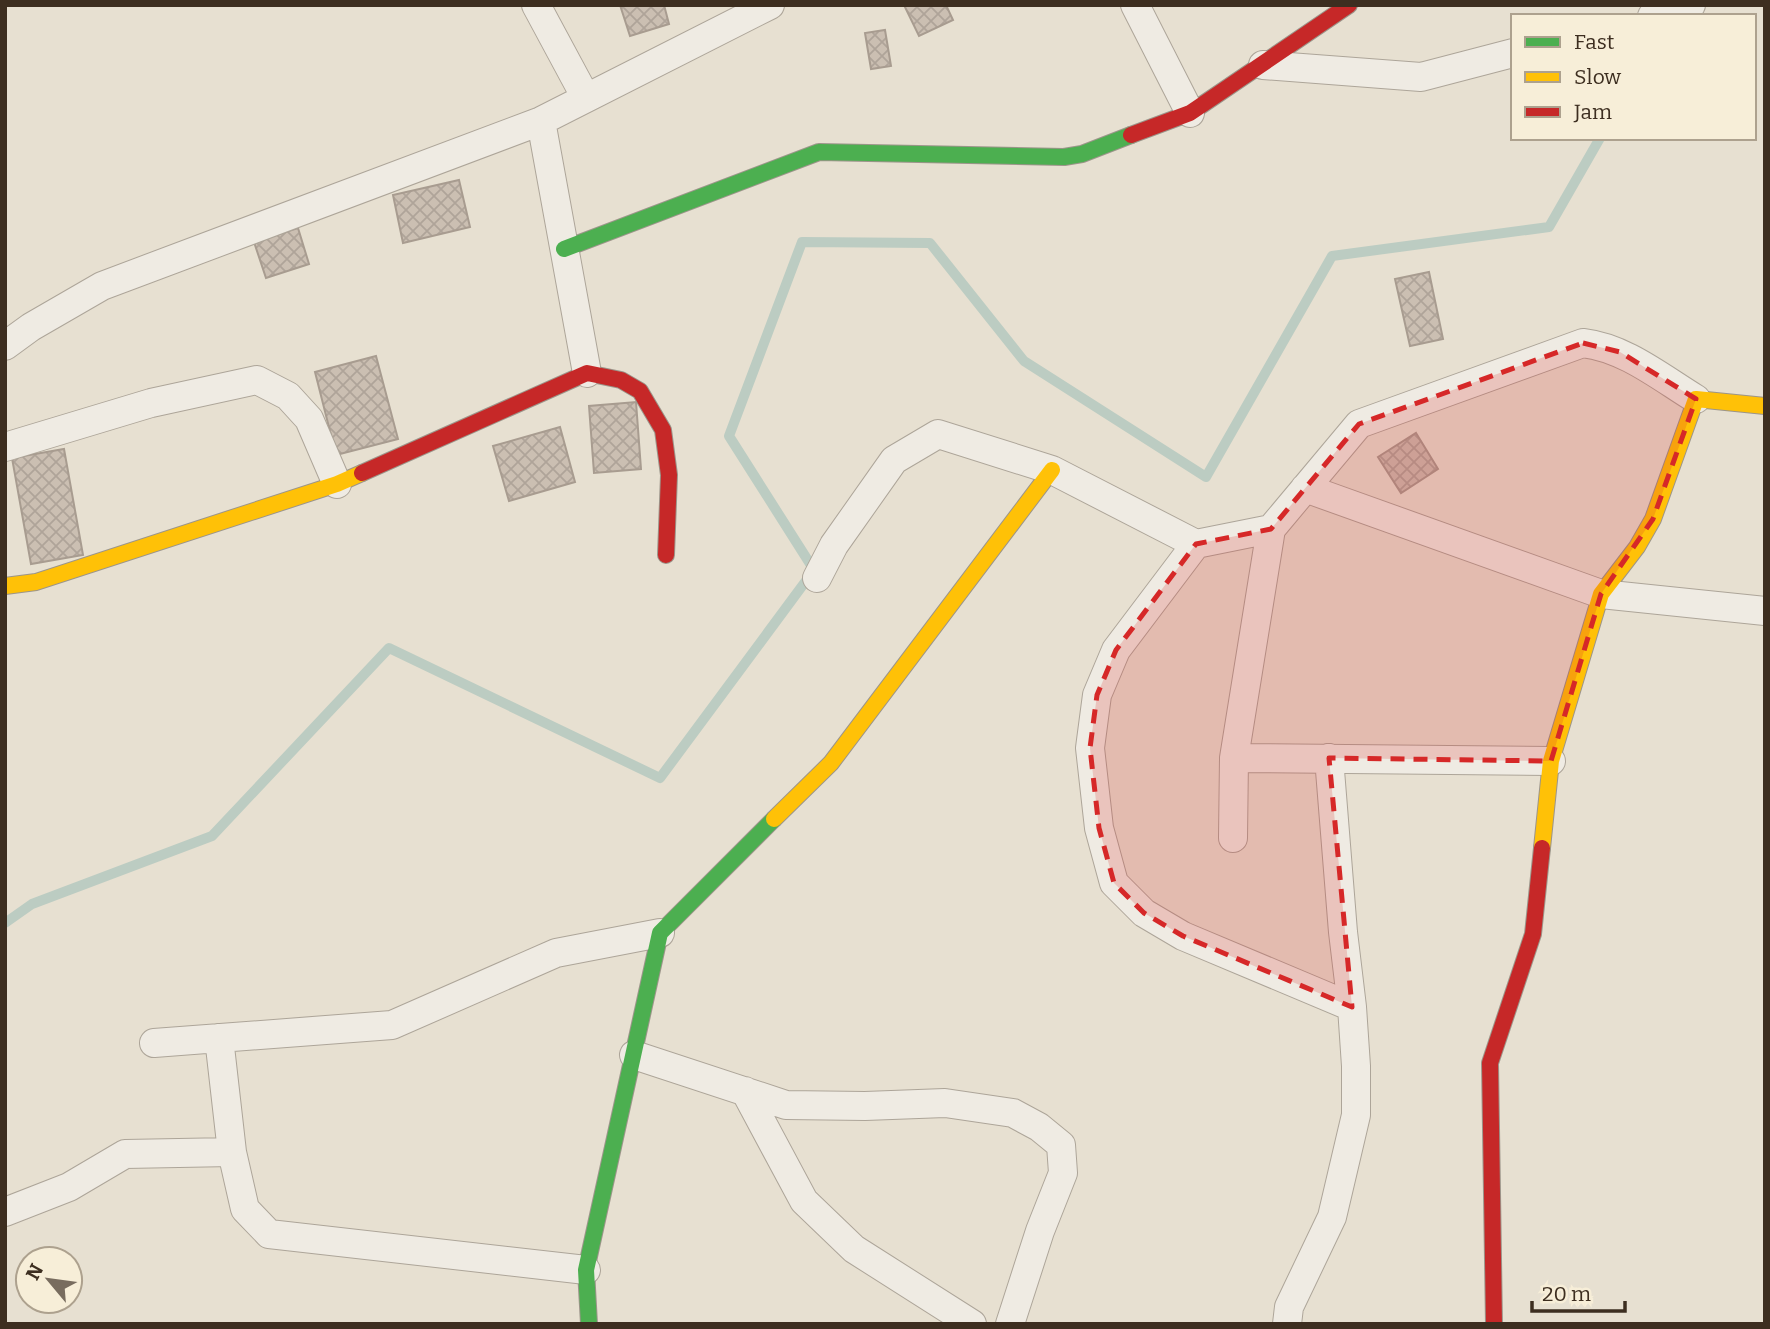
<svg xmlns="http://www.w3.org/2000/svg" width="1770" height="1329" viewBox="0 0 1770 1329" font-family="Bitter,serif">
<defs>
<pattern id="building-cross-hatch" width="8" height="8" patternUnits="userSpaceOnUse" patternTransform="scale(1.75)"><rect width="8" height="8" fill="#cbbfb2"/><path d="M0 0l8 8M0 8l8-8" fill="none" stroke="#afa499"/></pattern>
</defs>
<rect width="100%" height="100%" fill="#e7e0d1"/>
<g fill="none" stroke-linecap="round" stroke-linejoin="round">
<path stroke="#bcccc2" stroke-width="10" d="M5 923 32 904 212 836 389 648 660 778 814 570 729 436 802 242 930 243 1024 361 1206 477 1332 256 1549 227 1600 138"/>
</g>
<path fill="url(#building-cross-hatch)" stroke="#a89c90" stroke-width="2" d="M620 5H664L669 24 630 36Z
M904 5H946L953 20 919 36Z
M885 30 891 66 871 69 865 33Z
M459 180 470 227 403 243 393 195Z
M298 228 309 264 266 278 254 242Z
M1429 272 1443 339 1410 346 1395 279Z
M376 356 398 439 336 455 315 372Z
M636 402 641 469 594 473 589 406Z
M560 427 575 482 509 501 493 446Z
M1416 433 1438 469 1401 493 1378 457Z
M64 449 83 555 31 564 12 458Z"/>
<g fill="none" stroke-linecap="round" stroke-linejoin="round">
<g stroke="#ada599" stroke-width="30">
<path id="street" d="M536 5 586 98
M1135 5 1190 113
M1652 16 1691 5
M1263 65 1421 77 1513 53
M541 121 587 373
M5 346 31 327 102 286 541 121 770 5
M5 447 151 403 257 380 288 396 309 419 337 484
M1305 488 1601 594 1765 611
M1196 544 1116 650 1097 695 1090 748 1099 828 1114 883 1144 913 1183 936 1352 1007
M817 578 834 545 894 460 938 434 1052 470 1196 544 1271 529
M1234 758 1551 761
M1233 838 1234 758 1271 529 1359 424 1583 343C1625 348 1660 377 1696 399
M219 1038 232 1152 245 1209 269 1234 586 1270
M154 1043 392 1025 556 953 660 933
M634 1055 786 1105 865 1106 945 1103 1013 1113 1039 1127 1061 1145 1063 1173 1040 1231 1010 1324
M745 1091 804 1201 854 1249 972 1324
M5 1212 69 1187 125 1154 232 1152
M1287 1324 1289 1307 1332 1217 1356 1115V1066L1352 1007 1343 932 1329 758"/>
</g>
<g stroke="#9c958a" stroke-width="18">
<path id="fast" d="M564 249 819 152 1064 157 1082 154 1131 135
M589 1324 586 1270 660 933 774 819"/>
</g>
<g stroke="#9c958a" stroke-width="18">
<path id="slow" d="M5 586 36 582 337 484 362 473
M774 819 831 763 1052 470
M1542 848 1551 761 1601 594 1637 547 1653 519 1696 399 1765 406"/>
</g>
<g stroke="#9c958a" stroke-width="18">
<path id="jam" d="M1131 135 1190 113 1349 5
M362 473 587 373 621 380 640 391 663 430 669 475 666 555
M1494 1324 1490 1063 1533 934 1542 848"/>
</g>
<use href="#street" stroke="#efebe3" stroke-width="28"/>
<use href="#fast" stroke="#4caf50" stroke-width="16"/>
<use href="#slow" stroke="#ffc107" stroke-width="16"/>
<use href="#jam" stroke="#c62828" stroke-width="16"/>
</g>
<path fill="#d62828" fill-opacity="0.2" stroke="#d62828" stroke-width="5" stroke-dasharray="14 9" stroke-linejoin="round" d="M1583 343 1620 352 1696 399 1653 519 1601 594 1551 761 1329 758 1352 1007 1183 936 1144 913 1114 883 1099 828 1090 748 1097 695 1116 650 1196 544 1271 529 1359 424Z"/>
<rect width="1770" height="1329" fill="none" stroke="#3d2e20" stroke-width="14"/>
<rect x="1511" y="14" width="245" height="126" fill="#f7eed8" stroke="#ada18e" stroke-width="2"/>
<rect x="1525" y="37" width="35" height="10" fill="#4caf50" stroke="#ada18e" stroke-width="2"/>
<text x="1574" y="49" font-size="21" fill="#3d2e20">Fast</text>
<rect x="1525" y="72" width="35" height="10" fill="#ffc107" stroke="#ada18e" stroke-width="2"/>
<text x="1574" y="84" font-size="21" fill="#3d2e20">Slow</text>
<rect x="1525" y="107" width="35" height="10" fill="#c62828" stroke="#ada18e" stroke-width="2"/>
<text x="1574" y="119" font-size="21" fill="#3d2e20">Jam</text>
<g transform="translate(49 1280) rotate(299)"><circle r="33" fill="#f7eed8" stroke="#ada18e" stroke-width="2"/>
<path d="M0-5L12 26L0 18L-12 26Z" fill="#786c5e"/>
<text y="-10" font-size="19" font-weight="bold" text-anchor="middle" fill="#3d2e20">N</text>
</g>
<path d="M1532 1301v10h93v-10" fill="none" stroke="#3d2e20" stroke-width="3.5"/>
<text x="1542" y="1301" font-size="21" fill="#3d2e20" stroke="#f7eed8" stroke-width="5" paint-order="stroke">20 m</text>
</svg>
